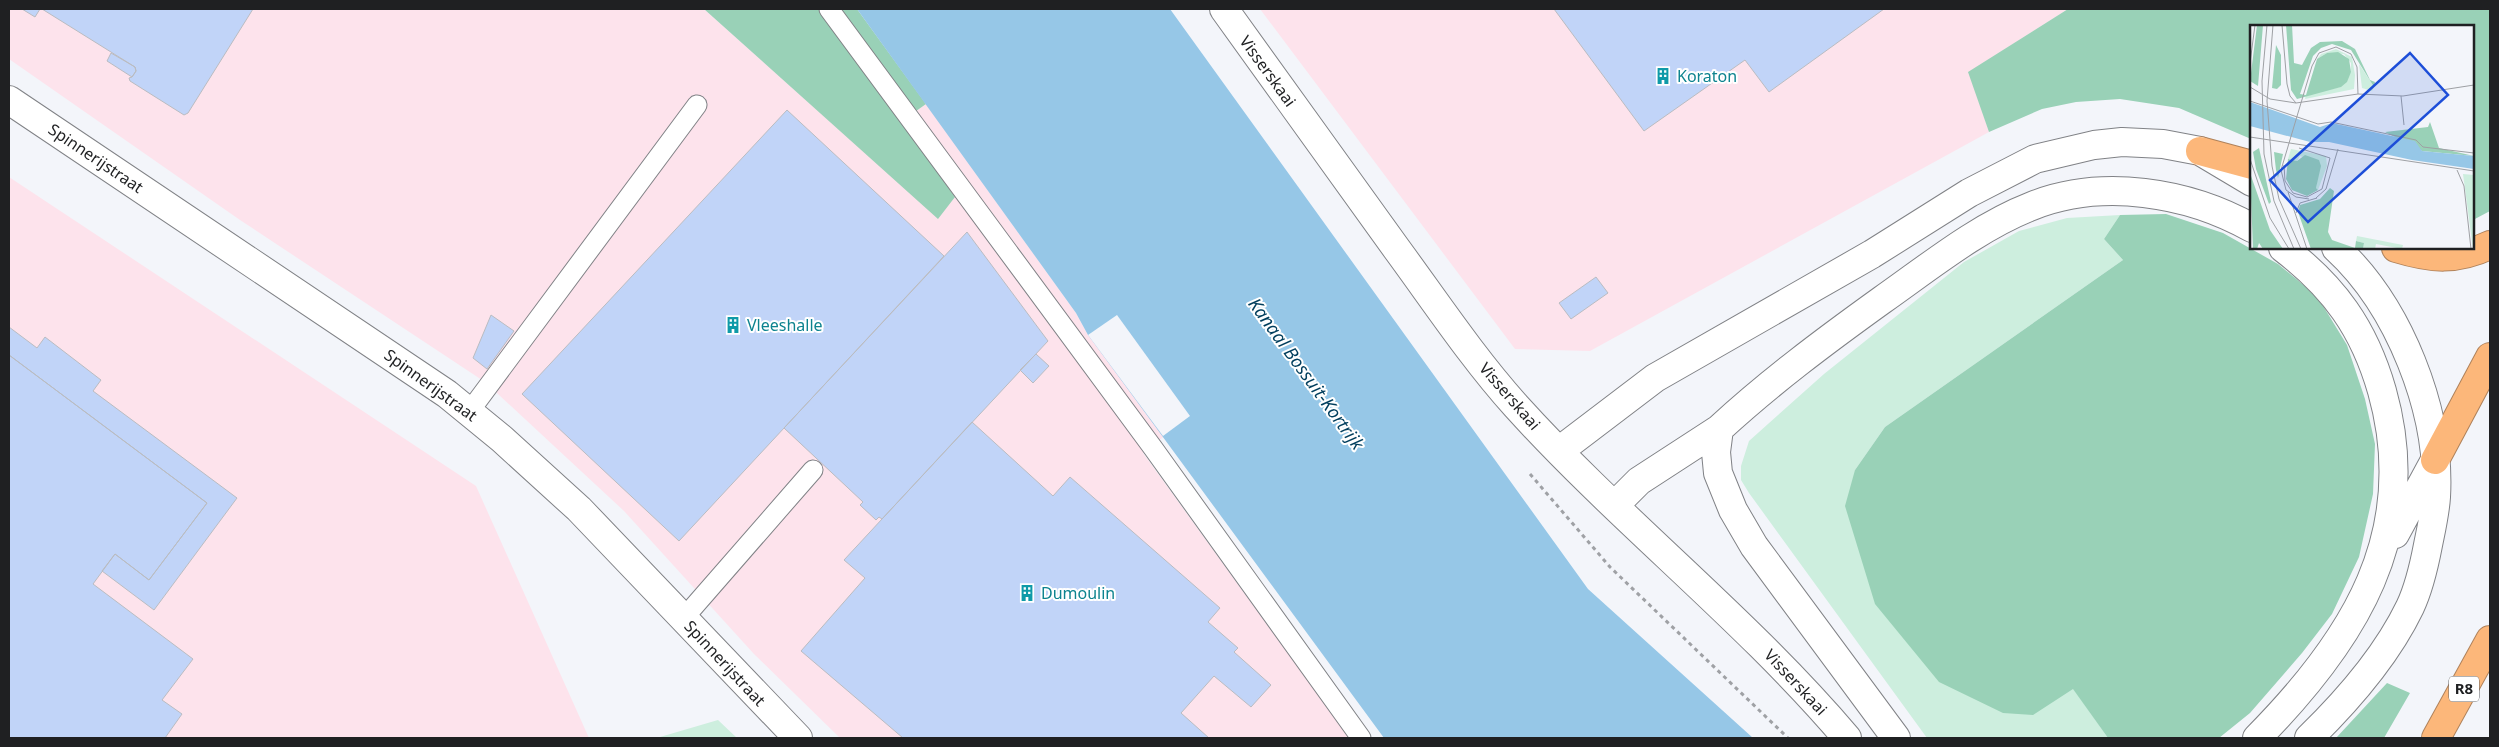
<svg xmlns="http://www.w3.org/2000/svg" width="2499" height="747" viewBox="0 0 2499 747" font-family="'Noto Sans',sans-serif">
<rect width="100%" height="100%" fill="#f3f5fa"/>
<path fill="#fde3ec" d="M9 9H704L938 218 902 121 926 104 1076 313 1088 335 1190 416 1143 453 1349 738H840L754 654 624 511 485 382 240 220 9 59Z
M1260 9H2068L1969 72 1989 132 1590 351 1515 349Z
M9 177 476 486 589 738H9Z"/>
<path fill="#cdeede" d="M2120 215 2104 239 2123 260 1885 427 1855 470 2073 688 2108 738H1927L1749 493 1741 480V466L1749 441 1824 374 1964 262 2019 231 2067 218Z
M718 720 737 738H660V737Z"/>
<path fill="#99d1b7" d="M704 9H857L926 104 902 121 955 197 938 219Z
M2068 9H2490V211L2473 220V26H2252L2251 139 2179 108 2120 99 2076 102 2042 109 1989 132 1968 72Z
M2166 214 2223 233 2278 264 2317 296 2347 345 2365 399 2375 444 2373 494 2359 557 2332 614 2302 653 2250 713 2219 738H2108L2073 689 2033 715 2003 713 1939 682 1875 604 1845 506 1855 470 1885 427 2123 260 2104 239 2120 215Z
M2387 683 2410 693 2384 738H2336Z"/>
<path fill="#96c7e7" d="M857 9H1170L1588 589 1753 738H1384L1088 335 1076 313Z"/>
<path fill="#f3f5fa" d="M1117 315 1190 416 1163 436 1088 335Z"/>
<path fill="#c1d4f8" stroke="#babcc1" d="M22 9H40L35 17Z
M42 9H253L188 113 184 115 130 81 129 78 132 77 136 71 135 67Z
M1554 9H1884L1769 92 1745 60 1644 131Z
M111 53 135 67 136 71 132 77 107 61Z
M787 110 944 256 679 541 522 394Z
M967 232 1048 341 882 519 879 517 876 520 860 505 863 502 784 428Z
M1596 277 1608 293 1571 319 1559 303Z
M491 315 514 331 487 369 473 358Z
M9 327 37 348 45 337 101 380 93 391 237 498 154 610 102 571 115 554 149 580 207 503 9 355Z
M1036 354 1049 366 1033 383 1020 370Z
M9 355 207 503 149 580 115 554 93 584 193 659 162 700 182 714 165 738H9Z
M972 422 1053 496 1070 477 1220 608 1208 622 1238 648 1234 652 1271 685 1251 707 1214 676 1181 713 1209 738H903L801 651 865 578 844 560Z"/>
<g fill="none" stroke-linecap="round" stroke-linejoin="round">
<g stroke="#808286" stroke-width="21">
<path id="service" d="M829 9 1153 448 1361 738
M469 412 697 105
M683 619 813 470"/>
</g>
<g stroke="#808286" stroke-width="30">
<path id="tertiary" d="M1224 9C1281 89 1339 168 1396 248 1435 301 1472 357 1516 406 1621 522 1746 619 1847 738
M9 100 447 394 502 439 579 509 798 738
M1559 451 1655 378 1872 254 1969 193 2035 159 2094 145 2122 142 2163 144 2200 151 2252 182
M1615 505 1639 481 1719 429
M2395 534 2434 462
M1896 738 1754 546 1733 510 1718 473 1716 452 1719 429C1770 382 1825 341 1882 300 1929 267 1978 227 2032 206 2102 178 2188 192 2252 228
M2257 738C2354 640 2422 533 2382 391 2364 328 2334 287 2283 248
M2309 738C2348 700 2386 657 2410 607 2419 588 2424 566 2428 545 2431 530 2435 513 2436 497 2441 411 2399 306 2336 248"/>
</g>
<g stroke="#af825b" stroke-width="30">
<path id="motorway" d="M2200 151 2252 165
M2396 248C2432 259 2456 261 2490 245
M2435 460 2490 357
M2436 738 2490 640"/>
</g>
<path stroke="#9fa1a5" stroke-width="3" stroke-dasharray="4 4" stroke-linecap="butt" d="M1530 474 1610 567 1788 738"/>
<use href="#service" stroke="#fff" stroke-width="19"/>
<use href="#tertiary" stroke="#fff" stroke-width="28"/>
<use href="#motorway" stroke="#fcb77a" stroke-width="28"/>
</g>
<defs>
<g id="building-bare" transform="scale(1.35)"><path d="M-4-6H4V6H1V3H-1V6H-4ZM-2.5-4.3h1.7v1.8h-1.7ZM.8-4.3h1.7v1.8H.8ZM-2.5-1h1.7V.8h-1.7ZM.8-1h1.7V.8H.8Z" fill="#0f9aa8" stroke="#fff" stroke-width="2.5" paint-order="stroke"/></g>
</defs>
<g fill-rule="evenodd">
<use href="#building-bare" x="1663" y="76"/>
<use href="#building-bare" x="733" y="325"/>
<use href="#building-bare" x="1027" y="593"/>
</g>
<g text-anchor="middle" stroke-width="4" stroke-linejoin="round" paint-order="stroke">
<rect fill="#fff" stroke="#626364" stroke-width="1" x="2449" y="676.5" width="30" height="25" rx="4"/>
<g font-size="15" font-weight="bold" fill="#1f2022">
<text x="2464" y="694">R8</text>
</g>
<g font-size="16" fill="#1f2022" stroke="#fff">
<text transform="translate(1268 71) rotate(54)" y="6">Visserskaai</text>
<text transform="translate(96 158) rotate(34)" y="6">Spinnerijstraat</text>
<text transform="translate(431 385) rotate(36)" y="6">Spinnerijstraat</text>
<text transform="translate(1510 396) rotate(49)" y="6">Visserskaai</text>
<text transform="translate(725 663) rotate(47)" y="6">Spinnerijstraat</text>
<text transform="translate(1796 682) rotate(47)" y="6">Visserskaai</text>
</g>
<g font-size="16" fill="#0d838f" stroke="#fff" text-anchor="start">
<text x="1677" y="82">Koraton</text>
<text x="747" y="331">Vleeshalle</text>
<text x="1041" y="599">Dumoulin</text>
</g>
<g font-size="18" font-style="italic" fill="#003e5d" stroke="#fff">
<text transform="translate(1306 374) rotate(54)" y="6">Kanaal Bossuit-Kortrijk</text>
</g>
</g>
<g transform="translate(2250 25)">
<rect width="224" height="224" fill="#f3f5fa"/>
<path d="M86 24 102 32 105 50 104 64 55 74 56 70 90 62 101 47V38L94 29 77 28 67 34 71 29ZM109 39 124 62 122 66 112 63ZM41 124 76 131 77 141 68 165 66 163 70 138 50 131 47 136 38 134ZM213 149 224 150V224H223ZM107 211 153 220 152 224 126 219 125 224H113L114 218 106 216Z" fill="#cdeede"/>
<path d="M7 0H13L8 61 0 56ZM36 0H42L44 38 52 40 61 23 70 17 92 16 105 24 120 55 125 57 124 62 101 25 82 19 71 23 63 31 50 69 56 70 67 34 77 28 88 27 99 34 101 47 97 57 91 62 47 74 41 65ZM26 20 31 30V60L27 64 22 63ZM180 97 189 123 224 131 172 126 135 107 178 102ZM9 123 21 177 19 179 6 144 3 127ZM24 127 33 129 28 153 26 145ZM55 130 69 135 71 141 66 163 68 165 57 171 42 165 36 154 38 134 47 136ZM0 148 20 205 33 224H13L9 218 7 224H3ZM80 163 84 166 78 207 82 215 105 223 106 216 114 218 113 224H61L48 187 50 180 70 174Z" fill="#99d1b7"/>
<path d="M0 77 70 102 82 98 165 116 172 126 224 131V144L162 135 79 117H60L0 101Z" fill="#96c7e7"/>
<path fill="none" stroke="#9ea0a4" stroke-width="1" d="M17 0 12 56 14 129 24 176 44 224M23 0 17 76 22 141 29 174 51 224M32 0 37 59 40 71 46 78M0 38 5 0M0 62 20 74 46 78 108 69 153 71 224 60M151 71 154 100M0 76 68 99 81 97 166 115 173 122 224 128M0 112 224 146M0 134 20 193 39 224M34 140 35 156 43 168 57 172 72 164 80 133 49 123M207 145 214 161 221 224M38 167 57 224M66 173 76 164 88 124M59 174 46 172 36 165 31 145 62 41 69 28 86 22 101 29 107 42 108 69M46 188 50 178 67 173"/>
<path fill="#1d4ed8" fill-opacity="0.15" stroke="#1d4ed8" stroke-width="2.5" d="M160 28 198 70 58 197 20 155Z"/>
<rect width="224" height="224" fill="none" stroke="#1f2022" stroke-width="2.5"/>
</g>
<rect width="2499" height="747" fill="none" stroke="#1f2022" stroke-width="20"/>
</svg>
